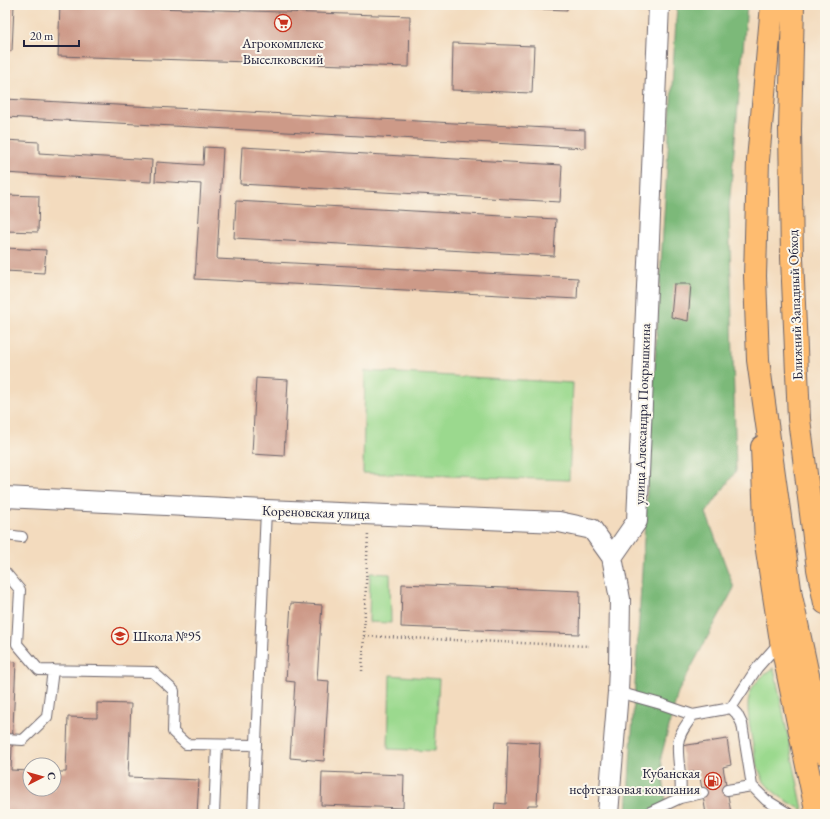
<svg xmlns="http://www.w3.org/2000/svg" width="830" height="819" viewBox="0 0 830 819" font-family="'EB Garamond',serif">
<rect width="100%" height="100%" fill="#fbf7ec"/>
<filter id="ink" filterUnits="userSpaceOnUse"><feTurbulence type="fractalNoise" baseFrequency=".025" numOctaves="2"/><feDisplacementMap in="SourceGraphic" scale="8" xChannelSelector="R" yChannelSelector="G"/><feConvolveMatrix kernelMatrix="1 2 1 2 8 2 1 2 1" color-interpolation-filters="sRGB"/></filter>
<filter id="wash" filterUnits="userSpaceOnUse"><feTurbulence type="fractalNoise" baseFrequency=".012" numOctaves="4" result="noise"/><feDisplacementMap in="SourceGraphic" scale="16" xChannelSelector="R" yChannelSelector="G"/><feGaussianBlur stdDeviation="0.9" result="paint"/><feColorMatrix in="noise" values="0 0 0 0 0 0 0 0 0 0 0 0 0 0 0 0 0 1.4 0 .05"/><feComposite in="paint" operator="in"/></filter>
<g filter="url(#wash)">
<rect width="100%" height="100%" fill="#f3dbbe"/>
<path fill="#9bd98e" stroke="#5e7e64" d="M365 371 573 383 569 480 363 473Z
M370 573 390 574 391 623 369 622Z
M774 668 803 810C790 803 775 795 766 784 756 773 748 722 748 706 748 702 749 695 751 691 755 681 765 674 774 668Z
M390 675 439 679 435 751 388 749Z"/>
<path fill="#7cb979" stroke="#4f6e5a" d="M677 5H747L729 207 736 471 706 513 734 588 678 692 661 757 667 814H627Z"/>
<g id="blocks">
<path fill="#cd9a88" d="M5 5H14L12 51H5Z
M60 5 410 16 409 67 58 56Z
M516 5H567V10L516 8Z
M453 43 534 46 532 93 452 90Z
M5 99 585 130V148L5 117Z
M5 140 39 142V153L152 160 151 182 5 173Z
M204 147 223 148 217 259 578 278 577 299 195 279 201 184 155 181 156 162 203 165Z
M242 147 562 165 560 202 240 184Z
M5 195 39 196 38 232 5 231Z
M236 201 556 219 554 256 234 238Z
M5 248 46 250 44 273 5 271Z
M674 284H691L688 321 671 317Z
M256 378 288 380 284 456 252 454Z
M402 584 580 591 579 634 401 627Z
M291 603 322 605 317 680 329 681 324 761 290 758 295 682 286 681Z
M5 661 16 662 11 770 30 771V789H54V772H66L68 717 97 718V703L131 704 128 777 199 780 197 814H5Z
M727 739 731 765 723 767 731 813 735 812V814H706L699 771 685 773 681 746Z
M508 741 540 743 537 805H528L527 814H494L495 803 506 804Z
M322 772 404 775 403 808 321 805Z"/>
</g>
</g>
<g filter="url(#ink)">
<use href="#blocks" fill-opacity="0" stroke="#6b6369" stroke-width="1"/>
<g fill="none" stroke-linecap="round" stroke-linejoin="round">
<g stroke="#6b6369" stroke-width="12">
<path id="lane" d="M5 535 22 537
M5 572 20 590 17 644 39 670 153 672 174 691 173 732 186 744 255 745
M618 692 661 704 693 715 731 708 737 714 742 724 752 786 766 800 789 814
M731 708 757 668 780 642
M5 739 23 740 47 717 53 670
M727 790 752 786
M680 798C683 780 677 763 678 745 678 734 687 724 693 715
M214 814 217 745
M253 814 266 510
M646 814 680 798 703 793"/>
</g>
<g stroke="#6b6369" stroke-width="22">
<path id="street" d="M5 497 266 510 559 522 592 529 612 557
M608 814 618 692 619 666 620 599 612 557 637 521 659 5"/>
</g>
<g stroke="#6b6369" stroke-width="24">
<path id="primary" d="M762 447 766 544 781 641 817 814"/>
</g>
<g stroke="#6b6369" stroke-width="24">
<path id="highway" d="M772 5 758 160 755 276 758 360 791 596 825 754
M793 5 790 129 792 258 799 419 818 569 825 603"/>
</g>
<path stroke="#6b6369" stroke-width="2.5" stroke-dasharray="1 3" stroke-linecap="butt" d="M364 636 368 533
M362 671 364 636 589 646"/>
<use href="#lane" stroke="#fff" stroke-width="10"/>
<use href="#street" stroke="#fff" stroke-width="20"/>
<use href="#primary" stroke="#febc70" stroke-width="22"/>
<use href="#highway" stroke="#febc70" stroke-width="22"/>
</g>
</g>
<defs>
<g id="supermarket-ring" transform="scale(0.9)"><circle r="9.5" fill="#fbf7ec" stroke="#c8321e" stroke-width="1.5"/><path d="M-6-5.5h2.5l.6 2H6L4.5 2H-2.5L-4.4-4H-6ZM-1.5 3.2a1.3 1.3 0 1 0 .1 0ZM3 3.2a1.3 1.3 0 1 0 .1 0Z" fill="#c8321e"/></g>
<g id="school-ring" transform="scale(0.9)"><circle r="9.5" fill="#fbf7ec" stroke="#c8321e" stroke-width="1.5"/><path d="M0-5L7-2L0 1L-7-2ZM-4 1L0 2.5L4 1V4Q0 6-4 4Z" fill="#c8321e"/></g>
<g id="fuel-ring" transform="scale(0.9)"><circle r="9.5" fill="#fbf7ec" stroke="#c8321e" stroke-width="1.5"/><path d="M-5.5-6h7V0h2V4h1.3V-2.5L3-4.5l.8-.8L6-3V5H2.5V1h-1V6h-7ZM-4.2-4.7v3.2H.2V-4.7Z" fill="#c8321e"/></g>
</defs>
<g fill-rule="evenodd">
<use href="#supermarket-ring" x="283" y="23"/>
<use href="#school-ring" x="120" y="636"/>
<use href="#fuel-ring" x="713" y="781"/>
</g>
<g text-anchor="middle" stroke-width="4" stroke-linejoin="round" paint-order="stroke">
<g font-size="14" fill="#22223b" stroke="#fbf7ec">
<text x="283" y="48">Агрокомплекс<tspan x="283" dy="16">Выселковский</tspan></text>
<text x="133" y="641" text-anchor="start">Школа №95</text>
<text x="700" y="778" text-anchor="end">Кубанская<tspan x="700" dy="16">нефтегазовая компания</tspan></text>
</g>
<g font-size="14" fill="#22223b" stroke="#fbf7ec">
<text transform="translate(795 305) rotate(-92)" y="5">Ближний Западный Обход</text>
<text transform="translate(642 414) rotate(-88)" y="5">улица Александра Покрышкина</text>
<text transform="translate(316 512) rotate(2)" y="5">Кореновская улица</text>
</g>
</g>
<rect width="830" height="819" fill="none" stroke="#fbf7ec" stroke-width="20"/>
<g transform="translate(42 777) rotate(84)"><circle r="19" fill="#fbf7ec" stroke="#a4a2a5"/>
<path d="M0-3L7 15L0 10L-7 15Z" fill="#c8321e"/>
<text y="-6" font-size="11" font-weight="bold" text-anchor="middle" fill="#22223b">С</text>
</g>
<path d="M24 40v6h55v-6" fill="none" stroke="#22223b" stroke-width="2"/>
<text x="30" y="40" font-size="12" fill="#22223b" stroke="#fbf7ec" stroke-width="3" paint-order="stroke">20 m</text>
</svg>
